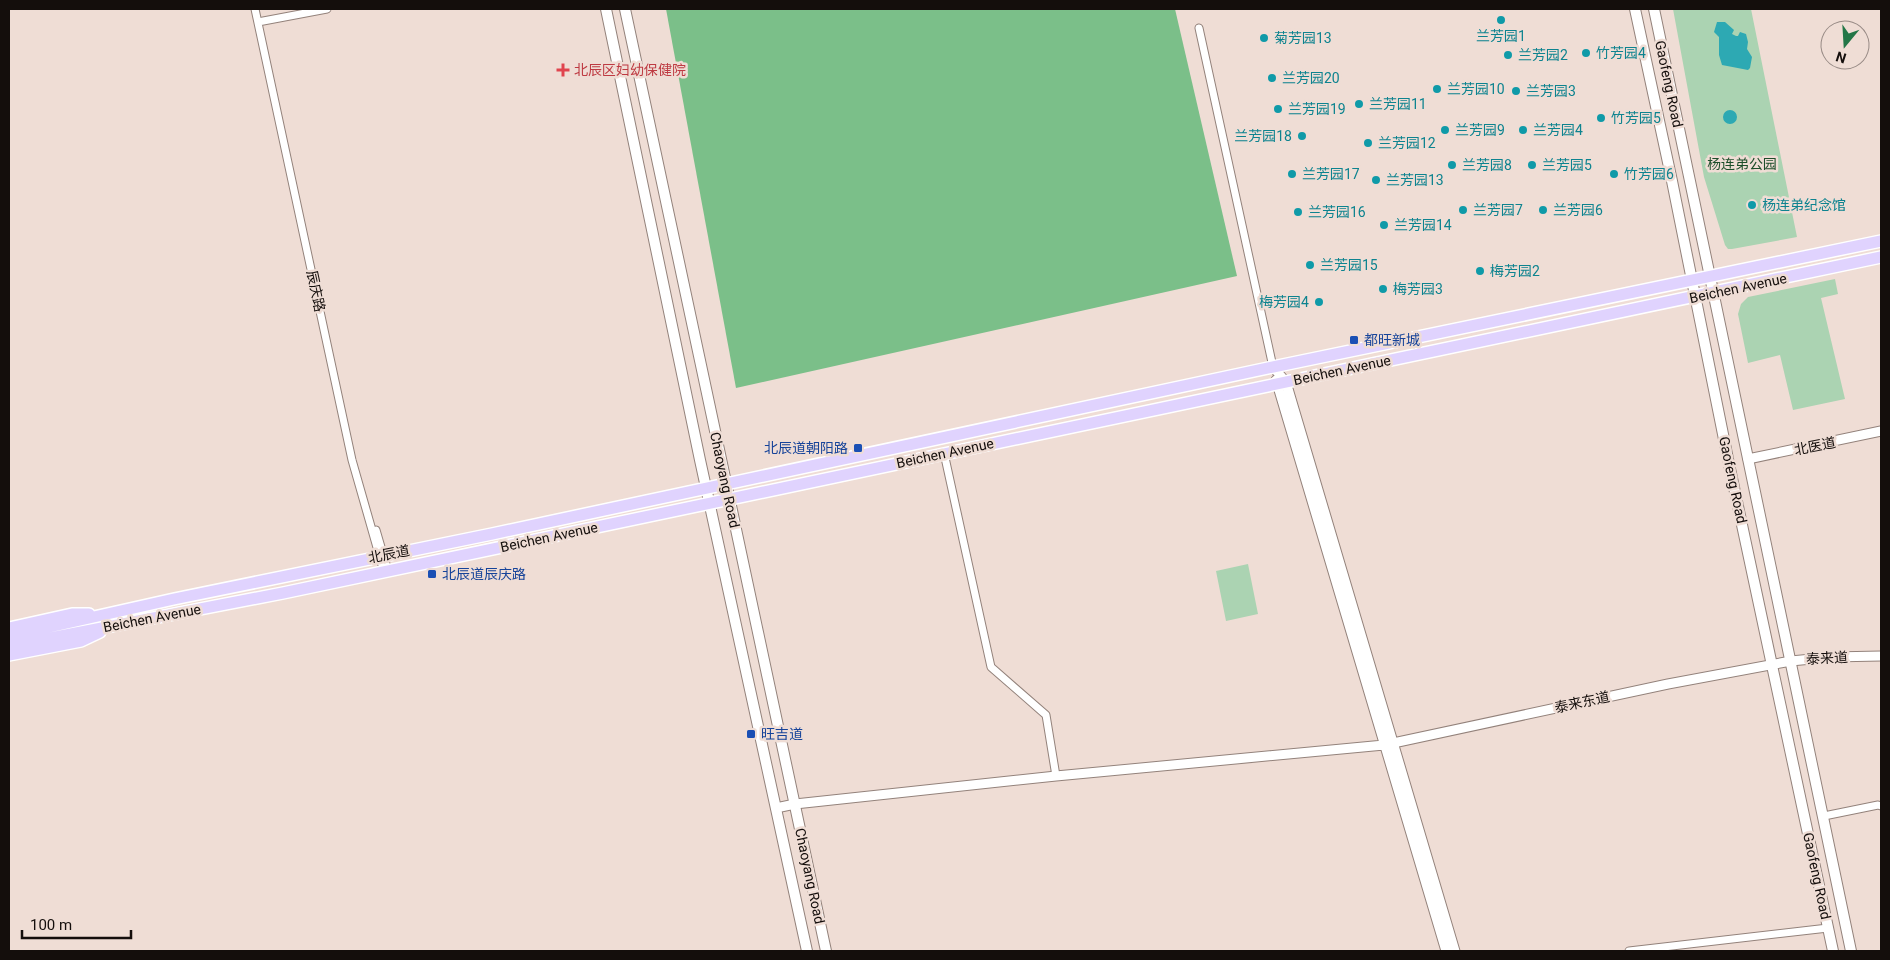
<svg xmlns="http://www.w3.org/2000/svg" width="1890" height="960" viewBox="0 0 1890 960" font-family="Roboto,'Noto Sans SC',sans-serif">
<rect width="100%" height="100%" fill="#efddd5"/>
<path fill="#abd3b2" d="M1673 9H1751L1797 237 1732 249H1728L1725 245 1704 177Z
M1835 279 1838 294 1821 298 1845 399 1793 410 1780 355 1748 363 1738 314 1741 304 1748 297Z
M1248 564 1258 614 1226 621 1216 571Z"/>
<path fill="#7bbf89" d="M666 9H1175L1237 276 736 388Z"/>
<path fill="#2da9b3" d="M1717 22H1725L1734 30 1732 34 1736 36H1738L1740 32 1746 34 1748 42 1747 49 1752 57 1750 68 1748 70 1722 65 1719 55V37L1714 32Z
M1723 117a7 7 0 1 1 14 0a7 7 0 1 1-14 0Z"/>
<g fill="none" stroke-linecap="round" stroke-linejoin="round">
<g stroke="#93827b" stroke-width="9">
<path id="minor" d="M255 9 352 460 384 572
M258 22 327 9
M1199 28 1273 367
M944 453 991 667 1046 715 1056 776
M376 530 388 571
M1824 816 1878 805 1881 806
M1629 951 1828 928"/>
</g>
<g stroke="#93827b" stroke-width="11">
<path id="tertiary" d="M1273 367 1286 382 1455 951
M1276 380 1446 951
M1748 459 1881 431
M776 808 795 804 1056 776 1384 745 1668 684 1791 661 1832 657 1881 656"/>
</g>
<g stroke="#93827b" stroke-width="12">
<path id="secondary" d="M606 9 700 460 807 951
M625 9 826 951
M1635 9 1672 181 1729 464 1833 951
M1654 9 1851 951"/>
</g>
<g stroke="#fff" stroke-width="14">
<path id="primary" d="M9 628 72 614H89
M9 636 174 599 492 534 1273 367 1881 241
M9 646 283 593 1881 257
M9 655 81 641 100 632"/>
</g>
<use href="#minor" stroke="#fff" stroke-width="7"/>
<use href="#tertiary" stroke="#fff" stroke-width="9"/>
<use href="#secondary" stroke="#fff" stroke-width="10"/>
<use href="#primary" stroke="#e0d3fe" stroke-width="11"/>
</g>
<g fill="#0f9aa8" stroke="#efddd5" stroke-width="2">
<circle cx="1501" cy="20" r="5"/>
<circle cx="1264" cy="38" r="5"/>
<circle cx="1586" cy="53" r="5"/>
<circle cx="1508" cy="55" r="5"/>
<circle cx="1272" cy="78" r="5"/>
<circle cx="1437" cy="89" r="5"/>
<circle cx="1516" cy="91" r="5"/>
<circle cx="1359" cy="104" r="5"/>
<circle cx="1278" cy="109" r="5"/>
<circle cx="1601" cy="118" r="5"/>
<circle cx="1445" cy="130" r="5"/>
<circle cx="1523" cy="130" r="5"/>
<circle cx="1302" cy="136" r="5"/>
<circle cx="1368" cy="143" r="5"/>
<circle cx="1452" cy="165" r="5"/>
<circle cx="1532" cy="165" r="5"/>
<circle cx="1292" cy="174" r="5"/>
<circle cx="1614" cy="174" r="5"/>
<circle cx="1376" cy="180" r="5"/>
<circle cx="1752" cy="205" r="5"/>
<circle cx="1463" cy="210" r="5"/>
<circle cx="1543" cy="210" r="5"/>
<circle cx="1298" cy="212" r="5"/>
<circle cx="1384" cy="225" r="5"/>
<circle cx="1310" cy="265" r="5"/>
<circle cx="1480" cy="271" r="5"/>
<circle cx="1383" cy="289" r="5"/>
<circle cx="1319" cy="302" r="5"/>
</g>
<path fill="#e0444e" stroke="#efddd5" stroke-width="2" d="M560.5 62.5h5v5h5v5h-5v5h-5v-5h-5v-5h5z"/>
<g fill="#1a4fb4" stroke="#efddd5" stroke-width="2">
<rect x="1349" y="335" width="10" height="10" rx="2.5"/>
<rect x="853" y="443" width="10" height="10" rx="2.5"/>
<rect x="427" y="569" width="10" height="10" rx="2.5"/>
<rect x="746" y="729" width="10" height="10" rx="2.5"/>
</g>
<g text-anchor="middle" stroke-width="5" stroke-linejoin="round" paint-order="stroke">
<g font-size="14" fill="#0d838f" stroke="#efddd5" text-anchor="start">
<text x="1501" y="41" text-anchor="middle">兰芳园1</text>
<text x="1274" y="43">菊芳园13</text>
<text x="1596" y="58">竹芳园4</text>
<text x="1518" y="60">兰芳园2</text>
<text x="1282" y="83">兰芳园20</text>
<text x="1447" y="94">兰芳园10</text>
<text x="1526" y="96">兰芳园3</text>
<text x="1369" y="109">兰芳园11</text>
<text x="1288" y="114">兰芳园19</text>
<text x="1611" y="123">竹芳园5</text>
<text x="1455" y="135">兰芳园9</text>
<text x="1533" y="135">兰芳园4</text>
<text x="1292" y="141" text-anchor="end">兰芳园18</text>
<text x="1378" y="148">兰芳园12</text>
<text x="1462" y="170">兰芳园8</text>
<text x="1542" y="170">兰芳园5</text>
<text x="1302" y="179">兰芳园17</text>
<text x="1624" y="179">竹芳园6</text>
<text x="1386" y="185">兰芳园13</text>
<text x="1762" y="210">杨连弟纪念馆</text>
<text x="1473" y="215">兰芳园7</text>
<text x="1553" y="215">兰芳园6</text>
<text x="1308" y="217">兰芳园16</text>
<text x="1394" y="230">兰芳园14</text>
<text x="1320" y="270">兰芳园15</text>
<text x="1490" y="276">梅芳园2</text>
<text x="1393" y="294">梅芳园3</text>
<text x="1309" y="307" text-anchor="end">梅芳园4</text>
</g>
<g font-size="14" fill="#be3a42" stroke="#efddd5" text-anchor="start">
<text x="574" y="75">北辰区妇幼保健院</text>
</g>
<g font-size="14" fill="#140e0c" stroke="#efddd5">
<text transform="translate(1669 84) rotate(78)" y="5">Gaofeng Road</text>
<text transform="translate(1738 288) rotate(-12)" y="5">Beichen Avenue</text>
<text transform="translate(316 291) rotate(78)" y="5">辰庆路</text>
<text transform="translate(1342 370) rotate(-12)" y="5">Beichen Avenue</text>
<text transform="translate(1815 446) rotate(-11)" y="5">北医道</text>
<text transform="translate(945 453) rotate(-12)" y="5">Beichen Avenue</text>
<text transform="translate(725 480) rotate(78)" y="5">Chaoyang Road</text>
<text transform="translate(1733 480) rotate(78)" y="5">Gaofeng Road</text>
<text transform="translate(549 537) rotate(-12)" y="5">Beichen Avenue</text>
<text transform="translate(389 554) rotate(-11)" y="5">北辰道</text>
<text transform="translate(152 618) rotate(-11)" y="5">Beichen Avenue</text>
<text transform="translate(1827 658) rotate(-3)" y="5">泰来道</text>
<text transform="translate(1582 702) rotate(-12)" y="5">泰来东道</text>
<text transform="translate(810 876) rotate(78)" y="5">Chaoyang Road</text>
<text transform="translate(1817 876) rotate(78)" y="5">Gaofeng Road</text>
</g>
<g font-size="14" fill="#1c4e2a" stroke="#efddd5">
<text x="1742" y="169">杨连弟公园</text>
</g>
<g font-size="14" fill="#164399" stroke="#efddd5" text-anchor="start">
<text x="1364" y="345">都旺新城</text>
<text x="848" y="453" text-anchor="end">北辰道朝阳路</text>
<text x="442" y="579">北辰道辰庆路</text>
<text x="761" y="739">旺吉道</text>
</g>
</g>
<rect width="1890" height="960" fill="none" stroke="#140e0c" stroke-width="20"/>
<g transform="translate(1845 45) rotate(198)"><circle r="24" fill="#efddd5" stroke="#978a85"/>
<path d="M0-4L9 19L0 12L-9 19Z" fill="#237647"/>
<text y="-8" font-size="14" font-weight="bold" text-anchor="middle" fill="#140e0c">N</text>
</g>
<path d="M22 930v8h109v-8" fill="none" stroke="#140e0c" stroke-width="2.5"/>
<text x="30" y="930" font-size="15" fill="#140e0c" stroke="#efddd5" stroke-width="4" paint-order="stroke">100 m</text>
</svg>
